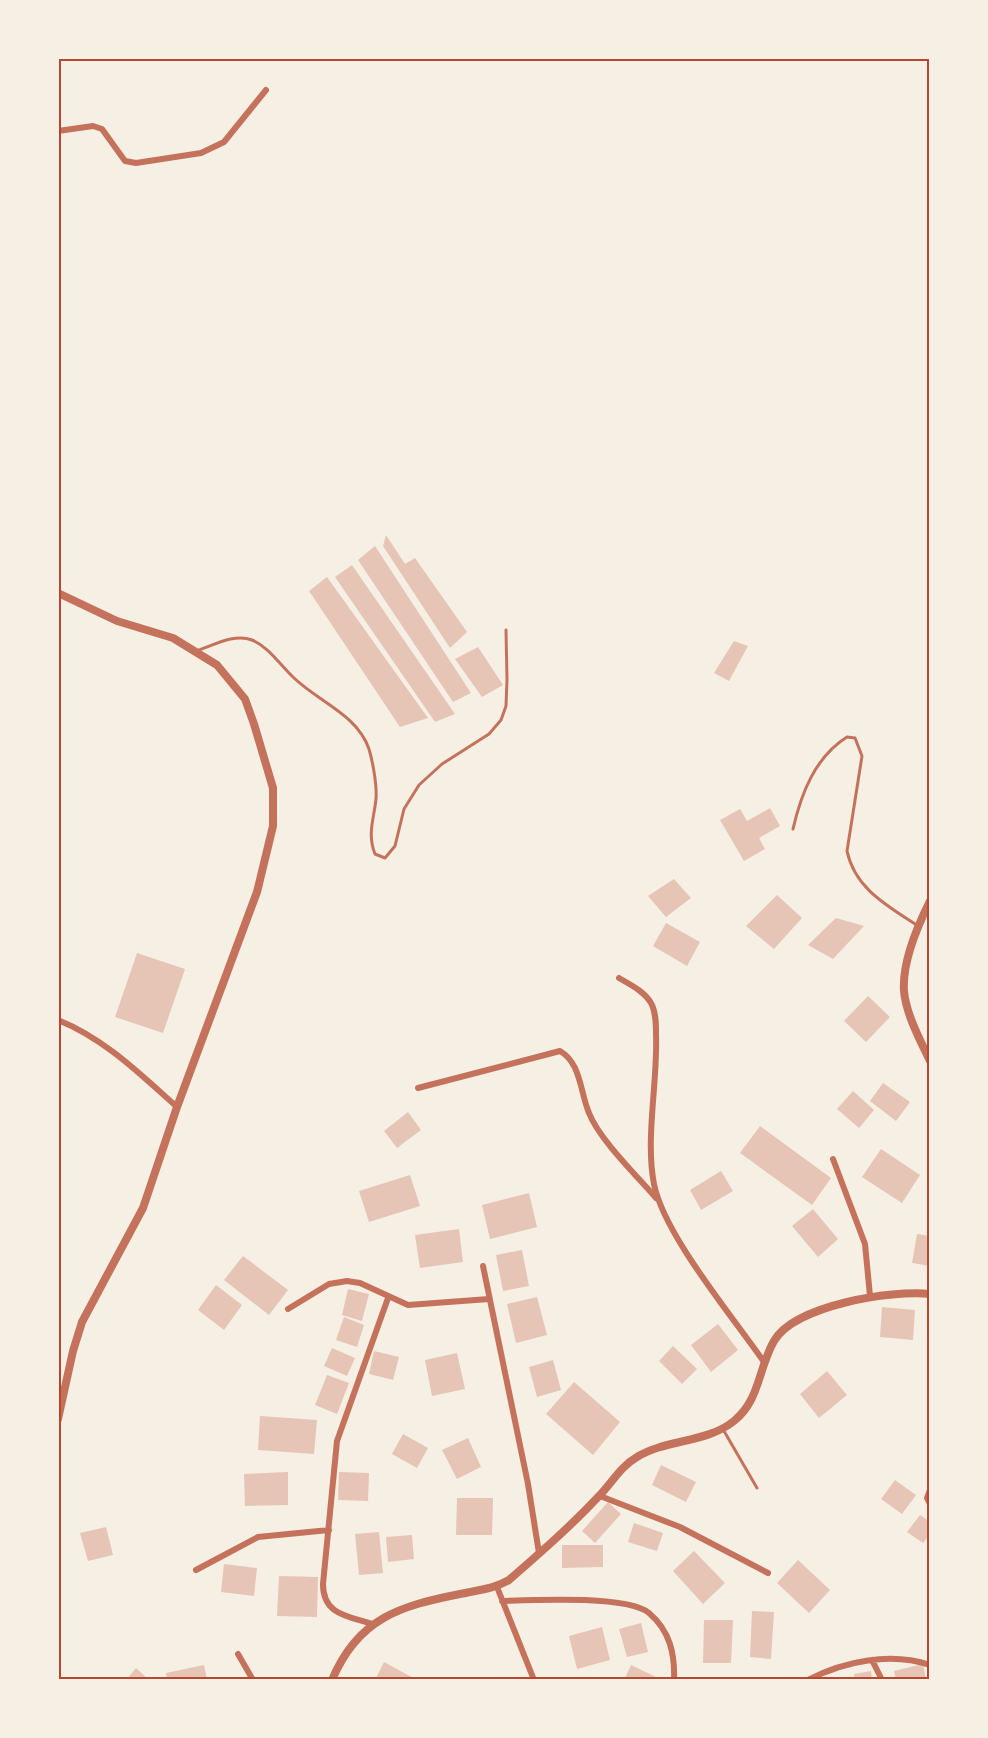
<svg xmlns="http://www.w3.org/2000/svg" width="988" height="1738" viewBox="0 0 988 1738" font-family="'Zilla Slab',serif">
<rect width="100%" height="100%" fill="#f6efe4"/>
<path fill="#e6c5b7" d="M386 535 405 564 415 558 467 632 450 648 383 546Z
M375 546 471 693 453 702 358 560Z
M352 565 455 714 435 722 335 577Z
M327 577 428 718 400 727 309 591Z
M734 641 748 646 729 681 714 673Z
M478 647 503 685 482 697 455 659Z
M770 808 780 826 759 838 765 849 744 861 720 820 740 809 747 821Z
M674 879 691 898 666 917 648 896Z
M777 895 802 918 774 949 746 926Z
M836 918 864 926 833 959 808 945Z
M666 923 700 942 687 966 653 946Z
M137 953 185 969 163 1033 115 1017Z
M868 996 890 1017 866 1042 844 1021Z
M883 1083 910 1102 896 1121 870 1101Z
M853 1091 874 1110 859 1128 837 1109Z
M408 1112 421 1130 397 1148 384 1131Z
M760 1126 831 1178 812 1205 740 1153Z
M881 1149 920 1175 902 1203 862 1177Z
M721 1171 733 1191 701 1210 690 1190Z
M410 1175 420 1206 369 1222 359 1191Z
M529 1193 537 1227 490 1239 482 1205Z
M813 1209 838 1239 818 1257 792 1226Z
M459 1229 463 1262 420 1268 415 1235Z
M917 1234 930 1236V1266L912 1263Z
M522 1250 529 1286 503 1291 496 1255Z
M243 1256 288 1290 269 1315 224 1280Z
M216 1285 242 1305 224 1330 198 1310Z
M348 1289 369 1294 362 1321 342 1315Z
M537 1297 547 1335 516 1343 507 1304Z
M882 1307 915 1310 913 1340 880 1337Z
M344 1317 364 1325 357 1347 336 1340Z
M718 1324 738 1350 711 1372 691 1345Z
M673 1346 697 1369 682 1384 659 1361Z
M332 1348 355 1358 347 1376 324 1366Z
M374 1351 399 1357 393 1380 369 1374Z
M457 1353 465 1389 432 1396 425 1360Z
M553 1360 561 1390 537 1397 529 1367Z
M827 1371 847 1395 819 1418 800 1394Z
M327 1375 349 1383 337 1414 315 1405Z
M574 1382 620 1422 593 1455 546 1414Z
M260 1416 317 1420 314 1454 258 1450Z
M403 1434 428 1448 417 1468 392 1454Z
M468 1438 481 1467 457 1479 442 1450Z
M661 1465 696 1482 686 1502 652 1485Z
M288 1472V1505L245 1506 244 1474Z
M339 1472 369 1473 368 1501 338 1500Z
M895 1480 916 1495 902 1514 881 1499Z
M457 1498H493L492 1535H456Z
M608 1502 621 1514 595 1543 582 1531Z
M920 1515 930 1522V1534L923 1543 907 1532Z
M634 1523 663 1533 657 1551 628 1542Z
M106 1527 113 1555 88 1561 80 1533Z
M379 1532 383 1573 359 1575 355 1534Z
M412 1535 414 1559 388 1562 386 1537Z
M562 1545H603V1567L562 1568Z
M694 1551 725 1583 703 1604 673 1571Z
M798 1560 830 1590 809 1613 777 1583Z
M224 1564 257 1568 254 1596 221 1592Z
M279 1576 318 1577 317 1617 277 1616Z
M752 1611 774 1612 771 1659 750 1657Z
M704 1620H733L731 1663H703Z
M641 1623 648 1652 627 1657 619 1629Z
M602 1627 610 1660 577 1669 569 1636Z
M384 1662 417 1680H375Z
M923 1664 926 1680H896L894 1671Z
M204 1665 207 1680H167L166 1673Z
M631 1665 658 1678 657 1680H624Z
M136 1668 149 1680H126Z
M871 1671 872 1680H855L854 1674Z"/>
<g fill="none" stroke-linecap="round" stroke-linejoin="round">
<path stroke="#c5725c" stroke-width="3" d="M199 650C214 645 235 633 252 640 269 647 280 665 293 677 317 701 357 714 369 749 373 763 377 785 376 799 374 819 367 834 375 854L385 858 395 846 404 809 419 785 442 764 489 734 501 720 506 706 507 680 506 630
M793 829C801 794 815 757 847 737L855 738 862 756 847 851C855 889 888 906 918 926
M724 1431 757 1488"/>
<path stroke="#c5725c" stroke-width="6" d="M58 131 93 126 102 129 125 161 136 163 201 153 224 142 266 90
M619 978C629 984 644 991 651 1003 656 1012 656 1024 656 1034 658 1081 645 1139 654 1184 664 1235 733 1317 764 1362
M58 1020C105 1039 140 1074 177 1107
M418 1088 560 1051C581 1063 580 1092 589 1113 599 1139 637 1176 656 1198
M833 1159 865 1244 870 1296
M483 1266 528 1484 539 1553
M288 1309 329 1284 347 1281 360 1283 408 1305 489 1299
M930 1490 927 1498 930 1504
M600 1496 680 1527 768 1573
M196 1570 258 1537 329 1530
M497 1587 534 1680
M502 1601C532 1600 627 1595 649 1613 670 1631 675 1654 674 1680
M372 1624C348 1616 323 1615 323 1584L337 1441 388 1298
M238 1654 253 1680
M872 1660 882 1680
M808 1680C844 1661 891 1652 930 1665"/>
<path stroke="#c5725c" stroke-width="8" d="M58 593 117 621 173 638 217 665 245 699 254 724 273 788V826L257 892 177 1107 143 1208 82 1322 73 1351 58 1419
M930 901C917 927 902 962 904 991 906 1014 920 1040 930 1061
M332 1680C358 1618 400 1606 460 1594 478 1590 494 1589 509 1580 540 1553 571 1526 599 1496 611 1484 621 1466 637 1457 666 1439 707 1443 734 1421 760 1400 758 1369 774 1341 795 1305 891 1290 930 1294"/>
</g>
<rect width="988" height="1738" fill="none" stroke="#f6efe4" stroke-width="120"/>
<rect x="60" y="60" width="868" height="1618" fill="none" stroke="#b5482f" stroke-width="2"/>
</svg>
